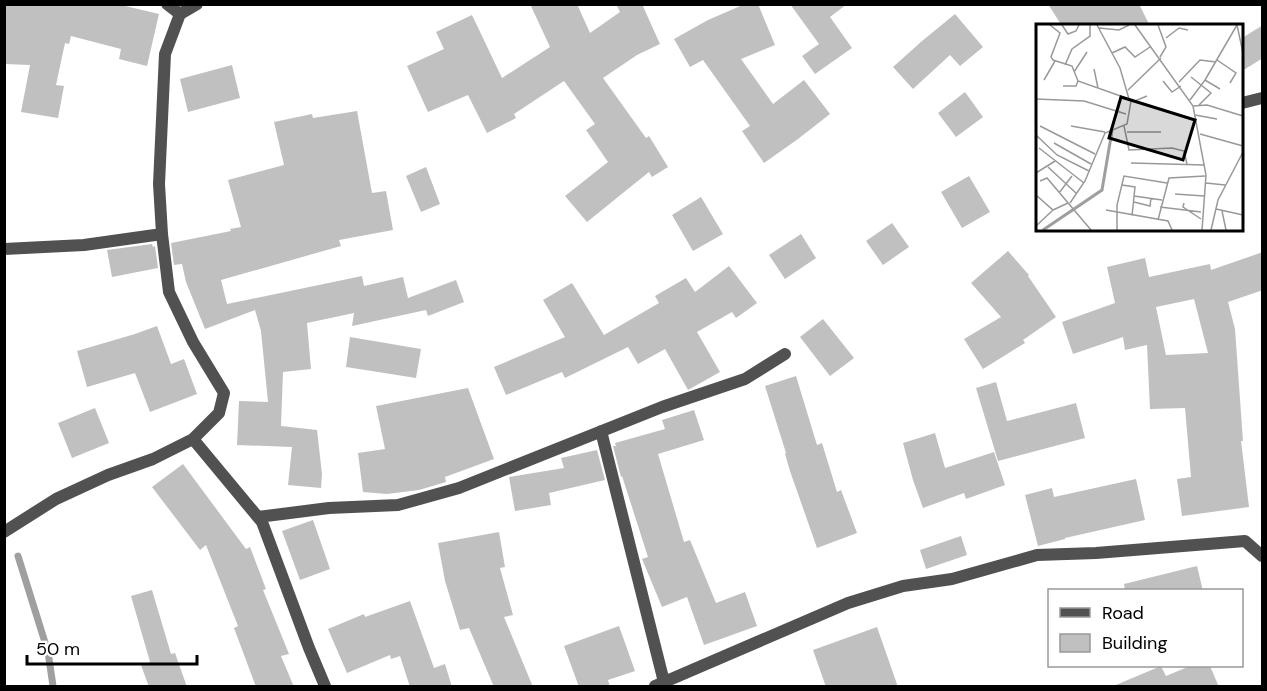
<svg xmlns="http://www.w3.org/2000/svg" width="1267" height="691" viewBox="0 0 1267 691" font-family="'DM Sans',sans-serif">
<style>
.lines{fill:none;stroke-linecap:round;stroke-linejoin:round}
.stream{stroke:#9f9f9f;stroke-width:7}
.building{fill:#c0c0c0;fill-rule:evenodd}
.street{stroke:#515151;stroke-width:12}
.inset-river{fill:none;stroke:#9f9f9f;stroke-width:3}
.inset-road{fill:none;stroke:#999;stroke-width:1.5}
.view{fill:#000;fill-opacity:0.15;stroke:#000;stroke-width:3}
.inset-edge{fill:none;stroke:#000;stroke-width:3}
</style>
<rect width="100%" height="100%" fill="#fff"/>
<g class="lines">
<path class="stream" d="M 18,556 L 48,652 L 53,686"/>
</g>
<path class="building" d="M 4,4 L 117,4 L 159,14 L 147,66 L 119,59 L 121,49 L 71,36 L 69,44 L 65,43 L 56,85 L 64,86 L 58,118 L 21,112 L 30,65 L 4,64 Z
M 530,4 L 577,4 L 590,33 L 620,12 L 616,4 L 642,4 L 660,44 L 637,55 L 603,78 L 646,138 L 649,136 L 668,167 L 652,177 L 649,172 L 587,222 L 565,196 L 608,162 L 586,130 L 595,124 L 564,81 L 514,114 L 516,118 L 487,133 L 468,95 L 428,112 L 407,66 L 444,49 L 436,32 L 472,15 L 502,78 L 550,47 Z
M 745,4 L 758,4 L 775,45 L 741,59 L 773,104 L 804,80 L 830,114 L 798,139 L 764,163 L 742,131 L 750,126 L 703,60 L 690,67 L 674,39 L 708,20 Z
M 790,4 L 847,4 L 830,17 L 852,48 L 815,74 L 802,56 L 819,44 Z
M 1048,4 L 1139,4 L 1150,26 L 1062,26 Z
M 955,14 L 983,47 L 960,66 L 950,55 L 913,89 L 893,67 L 922,41 Z
M 1263,25 L 1263,58 L 1242,71 L 1242,38 Z
M 232,65 L 240,98 L 188,112 L 180,79 Z
M 965,92 L 983,117 L 956,137 L 938,113 Z
M 357,111 L 372,193 L 386,191 L 393,230 L 339,240 L 341,246 L 221,280 L 227,304 L 362,276 L 364,286 L 403,277 L 408,298 L 456,280 L 464,302 L 428,316 L 426,310 L 352,326 L 354,313 L 307,323 L 311,369 L 283,372 L 281,426 L 317,430 L 322,474 L 321,488 L 288,485 L 292,447 L 237,445 L 239,401 L 268,402 L 261,331 L 255,310 L 205,329 L 186,282 L 182,264 L 174,265 L 171,243 L 231,231 L 230,229 L 241,227 L 228,180 L 284,165 L 274,122 L 312,114 L 313,118 Z
M 426,167 L 440,204 L 421,212 L 406,176 Z
M 969,176 L 990,212 L 962,228 L 941,192 Z
M 701,197 L 723,234 L 693,251 L 672,215 Z
M 892,223 L 909,247 L 883,265 L 866,241 Z
M 801,234 L 816,258 L 785,279 L 769,255 Z
M 152,244 L 153,247 L 155,246 L 158,268 L 112,277 L 107,250 Z
M 1008,251 L 1029,275 L 1028,276 L 1056,317 L 1023,340 L 1025,343 L 983,369 L 964,339 L 1001,317 L 971,283 Z
M 1263,252 L 1263,290 L 1228,302 L 1235,329 L 1243,441 L 1241,441 L 1249,507 L 1182,516 L 1177,479 L 1191,477 L 1185,408 L 1150,409 L 1147,345 L 1125,350 L 1123,337 L 1073,354 L 1062,322 L 1115,303 L 1107,267 L 1145,258 L 1149,277 L 1210,264 L 1211,270 ZM 1194,299 L 1208,353 L 1166,355 L 1156,307 Z
M 729,266 L 757,303 L 736,318 L 732,312 L 697,332 L 720,372 L 688,390 L 665,349 L 638,364 L 628,347 L 565,378 L 562,372 L 506,395 L 494,367 L 565,337 L 543,300 L 572,283 L 604,335 L 659,303 L 655,296 L 686,278 L 695,292 Z
M 823,319 L 854,358 L 830,376 L 800,337 Z
M 157,326 L 171,364 L 184,359 L 197,394 L 150,412 L 135,373 L 87,387 L 77,351 L 135,334 Z
M 350,337 L 421,349 L 416,378 L 346,367 Z
M 796,376 L 817,445 L 822,443 L 837,492 L 841,490 L 857,533 L 817,548 L 790,471 L 785,454 L 786,453 L 765,386 Z
M 996,382 L 1007,421 L 1076,403 L 1085,438 L 998,461 L 976,388 Z
M 468,388 L 494,459 L 445,477 L 446,482 L 419,490 L 387,494 L 363,492 L 358,453 L 385,449 L 376,406 Z
M 95,408 L 109,443 L 72,458 L 58,423 Z
M 694,410 L 704,440 L 658,454 L 684,542 L 690,540 L 716,603 L 745,592 L 757,626 L 704,645 L 687,597 L 662,607 L 642,559 L 648,557 L 622,476 L 621,477 L 613,446 L 616,446 L 615,443 L 665,429 L 662,420 Z
M 935,433 L 945,468 L 994,452 L 1005,485 L 966,499 L 964,493 L 923,508 L 913,480 L 903,443 Z
M 597,450 L 605,480 L 549,493 L 551,505 L 515,511 L 509,477 L 564,468 L 561,458 Z
M 183,464 L 246,549 L 250,547 L 266,589 L 263,590 L 289,654 L 281,656 L 294,687 L 256,687 L 234,628 L 238,626 L 206,545 L 200,550 L 152,487 Z
M 1136,479 L 1145,520 L 1065,538 L 1065,539 L 1038,546 L 1025,495 L 1052,488 L 1054,497 Z
M 313,520 L 330,569 L 300,580 L 282,531 Z
M 499,532 L 505,567 L 500,568 L 513,615 L 504,617 L 533,687 L 494,687 L 469,628 L 460,630 L 445,581 L 438,543 Z
M 961,536 L 967,555 L 926,569 L 920,550 Z
M 1197,566 L 1203,591 L 1125,591 L 1124,584 Z
M 152,590 L 171,654 L 175,653 L 187,687 L 149,687 L 141,665 L 150,662 L 131,596 Z
M 410,601 L 434,668 L 445,664 L 452,687 L 410,687 L 400,656 L 391,659 L 390,655 L 347,673 L 328,629 L 364,614 L 365,617 Z
M 619,626 L 635,671 L 608,680 L 610,687 L 579,687 L 564,646 Z
M 877,627 L 898,687 L 826,687 L 813,650 Z
M 1161,666 L 1166,676 L 1190,666 L 1210,666 L 1219,687 L 1111,687 Z"/>
<g class="lines">
<path class="street" d="M 167,4 L 180,14 L 197,4
M 1242,103 L 1262,98
M 4,249 L 84,245 L 162,234
M 601,431 L 664,682
M 193,439 L 262,522 L 309,648 L 325,686
M 258,517 L 329,508 L 398,505 L 459,488 L 662,407 L 745,379 L 785,354
M 4,532 L 56,499 L 108,475 L 153,459 L 193,439 L 219,413 L 224,393 L 193,342 L 169,292 L 162,234 L 159,184 L 165,54 L 180,14
M 655,686 L 848,603 L 903,586 L 952,579 L 1037,555 L 1096,553 L 1245,541 L 1262,556"/>
</g>
<g transform="translate(1036 24)">
<rect width="207" height="207" fill="#fff"/>
<path class="inset-river" d="M 7,206 L 66,166 L 76,107"/>
<path class="inset-road" d="M 14,1 L 24,9 L 15,33 L 17,36 L 36,42 L 42,57 L 93,75M 26,1 L 32,10 L 40,7 L 43,1M 61,1 L 84,44 L 93,75 L 99,77 L 111,72M 99,1 L 157,82 L 170,151 L 166,206M 122,1 L 130,23 L 124,33M 201,1 L 207,29M 63,4 L 83,6 L 93,1M 130,14 L 143,4 L 152,6M 76,29 L 89,23 L 99,33 L 114,23M 181,36 L 200,49 L 194,59M 29,41 L 36,25 L 54,12 L 54,1M 58,45 L 62,64M 38,48 L 51,28M 155,53 L 175,69 L 163,81M 8,56 L 19,37M 169,56 L 201,1M 127,57 L 136,68 L 145,62M 143,58 L 164,36 L 180,38M 27,62 L 40,62 L 42,57M 92,66 L 125,34M 0,75 L 48,77 L 90,90M 154,76 L 169,56 L 184,65M 157,82 L 171,81 L 207,92M 159,91 L 181,95M 4,102 L 59,130M 35,102 L 69,108M 88,102 L 93,126 L 136,124 L 148,127 L 151,140M 91,108 L 125,108M 164,110 L 207,122M 0,111 L 21,131 L 53,147M 18,119 L 55,140M 3,124 L 48,159M 95,139 L 168,141M 12,143 L 41,170M 0,149 L 19,137M 4,157 L 11,154 L 55,206M 170,159 L 189,161M 86,161 L 99,163 L 96,192M 23,169 L 36,152M 139,170 L 168,172M 0,171 L 17,186 L 32,179M 98,172 L 126,176M 98,178 L 114,182 L 115,174M 34,179 L 49,157 L 69,109 L 91,100 L 95,77M 148,179 L 147,183 L 165,195M 124,183 L 165,188M 180,185 L 207,191M 70,186 L 132,197 L 136,206M 186,187 L 190,206M 122,196 L 133,154 L 169,152M 0,202 L 17,186M 81,206 L 81,181 L 88,152 L 131,159M 175,206 L 182,176 L 207,128"/>
<path class="view" d="M 85,73 L 159,96 L 147,136 L 73,114 Z"/>
<rect width="207" height="207" class="inset-edge"/>
</g>
<rect width="1267" height="691" fill="none" stroke="#000000" stroke-width="12"/>
<rect x="1048" y="589" width="195" height="78" fill="#ffffff" stroke="#999999" stroke-width="1.5"/>
<rect x="1060" y="608" width="30" height="9" fill="#515151" stroke="#999999" stroke-width="1.5"/>
<text x="1102" y="619" font-size="18" fill="#000000">Road</text>
<rect x="1060" y="634" width="30" height="18" fill="#c0c0c0" stroke="#999999" stroke-width="1.5"/>
<text x="1102" y="649" font-size="18" fill="#000000">Building</text>
<path d="M27 655v9h170v-9" fill="none" stroke="#000000" stroke-width="3"/>
<text x="36" y="655" font-size="18" fill="#000000" stroke="#ffffff" stroke-width="4.5" paint-order="stroke">50 m</text>
</svg>
